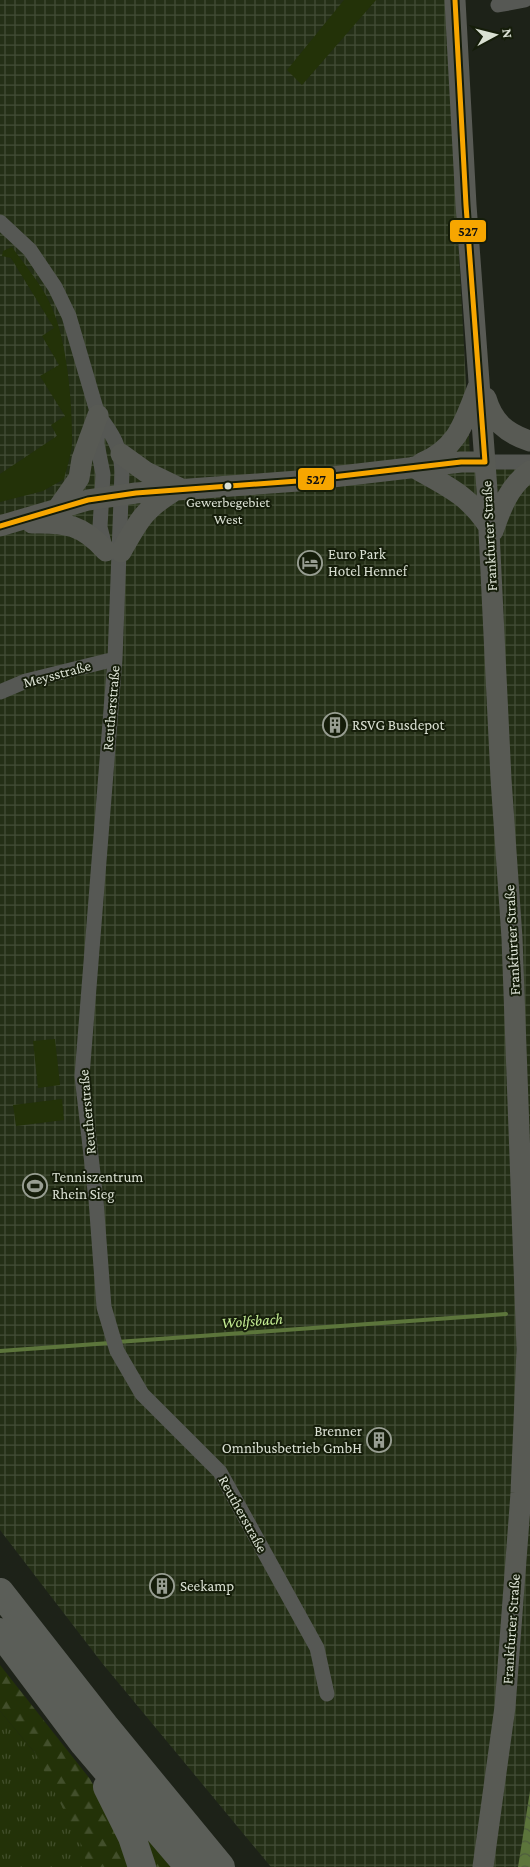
<svg xmlns="http://www.w3.org/2000/svg" width="530" height="1867" viewBox="0 0 530 1867" font-family="'Crimson Pro',serif">
<style>
.industrial{fill:url(#industrial-grid)}
.grass{fill:#233208}
.forest{fill:url(#forest-firs)}
.park{fill:url(#park-tufts)}
.water{fill:url(#water-waves)}
.lines{fill:none;stroke-linecap:round;stroke-linejoin:round}
.stream{stroke:#5c753b;stroke-width:4}
.minor{stroke:#565854;stroke-width:15}
.secondary{stroke:#585a54;stroke-width:21}
.motorway{stroke:#5b5e58;stroke-width:28}
.bus-1-casing{stroke:#151d0a;stroke-width:9}
.bus-1{stroke:#f7a600;stroke-width:5}
.bus-dot{fill:#dae0d3;stroke:#151d0a;stroke-width:2}
.labels{text-anchor:middle;stroke-width:4;stroke-linejoin:round;paint-order:stroke}
.bus-label{font-size:14px;fill:#dae0d3;stroke:#151d0a}
.street-label{font-size:15px;fill:#dae0d3;stroke:#151d0a}
.poi-label{font-size:15px;fill:#dae0d3;stroke:#151d0a;text-anchor:start}
.water-label{font-size:16px;font-style:italic;fill:#c4ed93;stroke:#151d0a}
.line-badge{stroke:#151d0a;stroke-width:2}
.pale-badge-label{font-size:14px;text-anchor:middle;font-weight:bold;fill:#111}
</style>
<defs>
<pattern id="industrial-grid" width="8" height="8" patternUnits="userSpaceOnUse" patternTransform="scale(1.25)"><rect width="8" height="8" fill="#242f16"/><path d="M0 4h8M4 0v8" fill="none" stroke="#434d37"/></pattern>
<pattern id="forest-firs" width="22" height="20" patternUnits="userSpaceOnUse" patternTransform="scale(1.25)"><rect width="22" height="20" fill="#233208"/><path d="M5 1l3.5 6h-7zM16 11l3.5 6h-7z" fill="#424f2b"/></pattern>
<pattern id="park-tufts" width="24" height="20" patternUnits="userSpaceOnUse" patternTransform="scale(1.25)"><rect width="24" height="20" fill="#233208"/><path d="M3 7l-1-3M5 7V3M7 7l1-3M15 17l-1-3M17 17v-4M19 17l1-3" fill="none" stroke="#424f2b"/></pattern>
<pattern id="water-waves" width="16" height="10" patternUnits="userSpaceOnUse" patternTransform="scale(1.25)"><rect width="16" height="10" fill="#5c753b"/><path d="M0 5q4-4 8 0t8 0" fill="none" stroke="#4e5c3d"/></pattern>
</defs>
<rect width="100%" height="100%" fill="#1d2218"/>
<path class="industrial" d="M 0,0 L 445,0 L 470,456 L 530,462 L 530,1867 L 271,1867 L 102,1663 L 0,1530 Z"/>
<path class="grass" d="M 344,0 L 376,0 L 302,85 L 287,70 Z
M 12,247 C 26,267 43,286 52,308 C 67,342 72,400 72,437 C 73,451 67,466 64,479 L 43,491 L 0,502 L 0,474 L 57,436 L 51,425 L 65,416 L 40,376 L 59,365 L 42,336 L 54,328 L 11,258 L 2,256 L 3,251 Z
M 55,1039 L 60,1085 L 38,1088 L 33,1041 Z
M 62,1099 L 64,1120 L 16,1126 L 13,1105 Z"/>
<path class="forest" d="M 0,1665 L 90,1779 L 113,1821 L 129,1867 L 81,1867 L 35,1753 L 0,1711 Z
M 142,1832 L 171,1867 L 152,1867 Z"/>
<path class="park" d="M 0,1711 L 35,1753 L 84,1850 L 86,1867 L 0,1867 Z"/>
<path class="water" d="M 530,1791 L 530,1867 L 518,1867 Z"/>
<g class="lines">
<path class="stream" d="M 117,1342 L 506,1314
M 0,1351 L 110,1343"/>
<path class="minor" d="M 498,5 L 525,0
M 0,222 L 30,250 L 55,287 L 69,316 L 98,415 L 97,444 L 103,474 L 100,527 L 106,551
M 98,415 C 113,434 121,448 122,472 L 115,659 L 82,1076 L 96,1200 L 104,1307 L 117,1351 L 142,1394 L 220,1472 L 317,1648 L 327,1694
M 485,462 L 530,462
M 0,692 L 26,681 L 115,659"/>
<path class="secondary" d="M 455,0 L 466,205 L 487,490 L 501,779 L 512,938 L 527,1349 L 521,1493 L 505,1707 L 483,1867
M 486,398 C 493,422 506,433 530,441
M 121,454 L 146,472 L 179,488
M 422,463 C 459,447 464,421 478,387
M 413,467 C 445,485 469,495 489,527
M 58,508 L 79,478 L 82,459 L 98,415
M 32,523 C 66,522 83,525 106,551
M 0,526 L 88,500 L 136,493 L 298,481 L 461,462 L 485,462
M 493,531 C 501,508 509,486 530,471
M 121,552 C 138,522 143,510 174,491"/>
<path class="motorway" d="M 0,1592 L 105,1726 L 221,1867
M 0,1632 L 84,1744 L 189,1867
M 107,1787 L 132,1837 L 142,1867"/>
<defs>
<path id="bus-1" d="M 455,0 L 466,205 L 485,462
M 0,526 L 88,500 L 136,493 L 298,481 L 461,462 L 485,462"/>
</defs>
<use href="#bus-1" class="bus-1-casing"/>
<use href="#bus-1" class="bus-1"/>
</g>
<defs>
<symbol id="hotel-ring" viewBox="-11 -11 22 22"><circle r="9.5" fill="#151d0a" stroke="#989e92" stroke-width="1.5"/><path d="M-6-4.5h1.5V1H6V5H4.5V3h-9V5H-6ZM-4 0a1.8 1.8 0 1 1 3.6 0ZM.5 0V-2.5h3Q6-2.5 6 0Z" fill="#989e92"/></symbol>
<symbol id="building-ring" viewBox="-11 -11 22 22"><circle r="9.5" fill="#151d0a" stroke="#989e92" stroke-width="1.5"/><path d="M-4-6H4V6H1V3H-1V6H-4ZM-2.5-4.3h1.7v1.8h-1.7ZM.8-4.3h1.7v1.8H.8ZM-2.5-1h1.7V.8h-1.7ZM.8-1h1.7V.8H.8Z" fill="#989e92"/></symbol>
<symbol id="stadium-ring" viewBox="-11 -11 22 22"><circle r="9.5" fill="#151d0a" stroke="#989e92" stroke-width="1.5"/><path d="M0-5a6.5 5 0 1 0 0 10a6.5 5 0 1 0 0-10ZM-3.5-1.8h7v3.6h-7Z" fill="#989e92"/></symbol>
</defs>
<g fill-rule="evenodd">
<use href="#hotel-ring" x="296" y="549" width="28" height="28"/>
<use href="#building-ring" x="321" y="711" width="28" height="28"/>
<use href="#stadium-ring" x="21" y="1172" width="28" height="28"/>
<use href="#building-ring" x="365" y="1426" width="28" height="28"/>
<use href="#building-ring" x="148" y="1572" width="28" height="28"/>
</g>
<circle class="bus-dot" cx="228" cy="486" r="4.5"/>
<g class="labels">
<g class="bus-label">
<text x="228" y="507">Gewerbegebiet<tspan x="228" dy="17">West</tspan></text>
</g>
<g class="street-label">
<text transform="translate(489 536) rotate(-93)" y="5">Frankfurter Straße</text>
<text transform="translate(57 674) rotate(-15)" y="5">Meysstraße</text>
<text transform="translate(111 708) rotate(-85)" y="5">Reutherstraße</text>
<text transform="translate(512 940) rotate(-93)" y="5">Frankfurter Straße</text>
<text transform="translate(87 1112) rotate(-95)" y="5">Reutherstraße</text>
<text transform="translate(243 1514) rotate(61)" y="5">Reutherstraße</text>
<text transform="translate(511 1629) rotate(-86)" y="5">Frankfurter Straße</text>
</g>
<g class="poi-label">
<text x="328" y="559">Euro Park<tspan x="328" dy="17">Hotel Hennef</tspan></text>
<text x="352" y="730">RSVG Busdepot</text>
<text x="52" y="1182">Tenniszentrum<tspan x="52" dy="17">Rhein Sieg</tspan></text>
<text x="362" y="1436" text-anchor="end">Brenner<tspan x="362" dy="17">Omnibusbetrieb GmbH</tspan></text>
<text x="180" y="1591">Seekamp</text>
</g>
<g class="water-label">
<text transform="translate(252 1320) rotate(-4)" y="6">Wolfsbach</text>
</g>
</g>
<g class="line-badge">
<rect x="449" y="219" width="38" height="24" rx="5" fill="#f7a600"/>
<rect x="297" y="467" width="38" height="24" rx="5" fill="#f7a600"/>
</g>
<g class="pale-badge-label">
<text x="468" y="236">527</text>
<text x="316" y="484">527</text>
</g>
<g transform="translate(495 35) rotate(83)" stroke="#151d0a" stroke-width="4" paint-order="stroke">
<path d="M0-4L9 19L0 12L-9 19Z" fill="#dae0d3"/>
<text y="-8" font-size="14" font-weight="bold" text-anchor="middle" fill="#dae0d3">N</text>
</g>
</svg>
